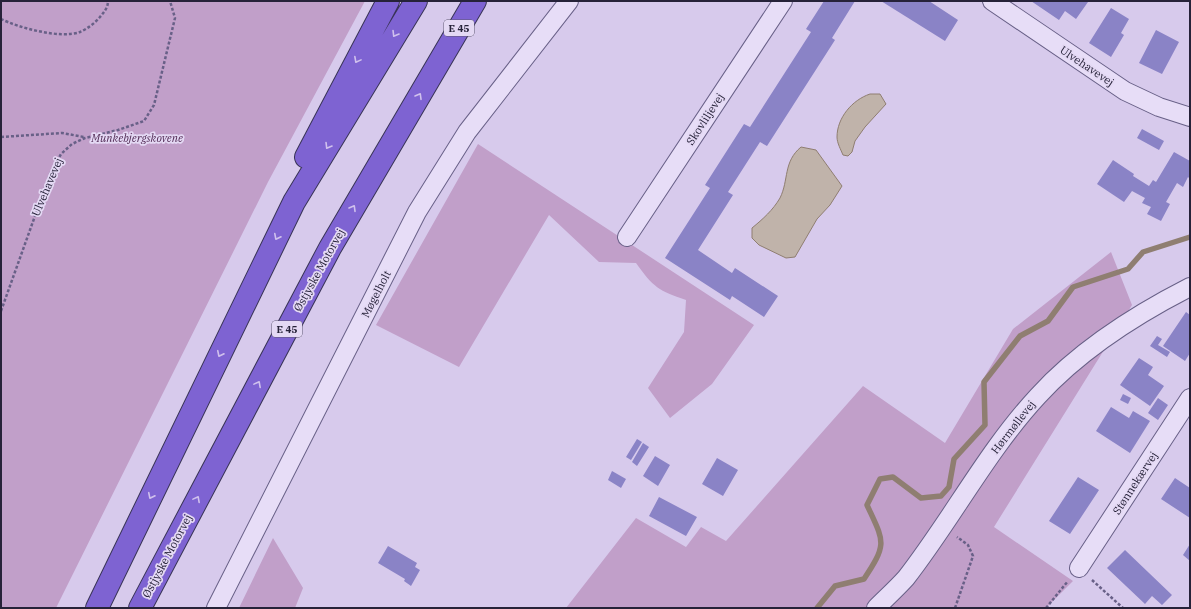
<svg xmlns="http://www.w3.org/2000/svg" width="1191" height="609" viewBox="0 0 1191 609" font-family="'IBM Plex Serif',serif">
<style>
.green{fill:#c19fc9}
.water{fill:#c0b3aa;stroke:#8f7e71}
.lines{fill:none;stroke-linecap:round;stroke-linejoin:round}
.stream{stroke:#8f7e71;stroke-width:5.5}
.building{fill:#8a83c6}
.minor-casing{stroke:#686087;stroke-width:20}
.motorway-casing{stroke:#383356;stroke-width:24}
.path{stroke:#686087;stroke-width:2.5;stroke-dasharray:3 2;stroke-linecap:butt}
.minor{stroke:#e7ddf7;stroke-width:18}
.motorway{stroke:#7e63d2;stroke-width:22}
.oneway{stroke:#d0c1ed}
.labels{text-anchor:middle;stroke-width:3.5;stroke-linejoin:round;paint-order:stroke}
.shield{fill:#e4d9f4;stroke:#5f5971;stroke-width:1}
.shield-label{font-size:10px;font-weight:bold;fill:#262239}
.street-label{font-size:11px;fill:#262239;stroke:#e4d9f4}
.park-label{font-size:11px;font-style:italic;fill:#512a54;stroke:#e4d9f4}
</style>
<rect width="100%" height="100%" fill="#d7caec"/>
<path class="green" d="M 1,1 L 365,1 L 268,182 L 56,608 L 1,608 Z
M 478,144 L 754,325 L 712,384 L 670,418 L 648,388 L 684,332 L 686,300 C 659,291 653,287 636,263 L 599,262 L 549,215 L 459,367 L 376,325 Z
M 1111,252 L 1132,305 L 994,527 L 1073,581 L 1046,608 L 566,608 L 636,518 L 686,547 L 701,527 L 726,541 L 863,386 L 945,443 L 1013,329 Z
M 273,538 L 303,588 L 295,608 L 239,608 Z"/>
<path class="water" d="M 870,94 L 880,94 L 886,104 L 865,127 L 855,141 L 852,152 L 848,156 L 843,155 C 841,150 837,143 837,137 C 837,118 852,100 870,94 Z
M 801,147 L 816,150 L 842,186 L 830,205 L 817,219 L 795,257 L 786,258 L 759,245 L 752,238 L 752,228 C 763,219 773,210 780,198 C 789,180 783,162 801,147 Z"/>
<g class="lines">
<path class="stream" d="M 817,608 L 835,586 L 864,579 C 888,543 884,542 867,505 L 880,479 L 893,477 L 921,498 L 941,496 L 949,487 L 954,459 L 985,425 L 984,382 L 1020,336 L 1048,321 L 1073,287 L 1128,269 L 1143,252 L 1190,237"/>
</g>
<path class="building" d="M 824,1 L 855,1 L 832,38 L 835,40 L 767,146 L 760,142 L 728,192 L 733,195 L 698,250 L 732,273 L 735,268 L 778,296 L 764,317 L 732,296 L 730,300 L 665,258 L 710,188 L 705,185 L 744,124 L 750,127 L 811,32 L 806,29 Z
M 881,1 L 929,1 L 958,20 L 945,41 Z
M 1031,1 L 1086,1 L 1088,2 L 1076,19 L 1065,11 L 1059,20 Z
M 1111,8 L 1129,19 L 1121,33 L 1124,35 L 1111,57 L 1089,43 Z
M 1156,30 L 1179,42 L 1162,74 L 1139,63 Z
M 1142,129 L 1164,141 L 1159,150 L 1137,138 Z
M 1174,152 L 1190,161 L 1190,179 L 1188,177 L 1183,187 L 1177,183 L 1166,202 L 1170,204 L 1161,221 L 1147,214 L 1151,207 L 1142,203 L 1145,198 L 1132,191 L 1124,202 L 1097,184 L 1113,160 L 1134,174 L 1133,176 L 1149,186 L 1153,180 L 1156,182 Z
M 1186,312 L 1190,315 L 1190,353 L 1185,361 L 1163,346 Z
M 1157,336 L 1162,339 L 1158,345 L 1170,352 L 1167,357 L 1150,346 Z
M 1139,358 L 1153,367 L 1148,375 L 1164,386 L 1150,406 L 1120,385 Z
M 1123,394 L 1131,398 L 1128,404 L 1120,400 Z
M 1158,398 L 1168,405 L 1158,420 L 1148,413 Z
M 1111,407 L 1129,418 L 1133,411 L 1150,421 L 1130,453 L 1096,431 Z
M 637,439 L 642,442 L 631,460 L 626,457 Z
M 643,443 L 649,447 L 637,466 L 632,462 Z
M 655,456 L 670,465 L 658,486 L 643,476 Z
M 717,458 L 738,470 L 723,496 L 702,484 Z
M 612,471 L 626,479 L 621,488 L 608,480 Z
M 1078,477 L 1099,490 L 1070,534 L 1049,521 Z
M 1175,478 L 1190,488 L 1190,518 L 1161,499 Z
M 659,497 L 697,517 L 686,536 L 649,516 Z
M 1190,544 L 1190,561 L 1183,555 Z
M 388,546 L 417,563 L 415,567 L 420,570 L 411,586 L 404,581 L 405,579 L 378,563 Z
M 1125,550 L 1172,595 L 1162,605 L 1152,596 L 1145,604 L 1107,568 Z"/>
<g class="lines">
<defs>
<path id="minor" d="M 992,1 L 1125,91 L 1159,107 L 1190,117
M 627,237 L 783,1
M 1079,568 L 1190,398
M 216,608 L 417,212 L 467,132 L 569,1
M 876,608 C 886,598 897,588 906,578 C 952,519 987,451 1038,396 C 1080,350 1135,315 1190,287"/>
<path id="motorway" d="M 306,157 L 388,1
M 97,608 L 294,202 L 416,1
M 140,608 L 330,248 L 475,1"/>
</defs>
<use href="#minor" class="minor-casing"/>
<use href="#motorway" class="motorway-casing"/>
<path class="path" d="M 1,19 C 19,28 61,39 80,32 C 87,29 95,23 100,17 C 104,12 108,8 108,1
M 1,137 L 62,133 L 84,137
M 1,311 L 50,174 L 61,154 L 72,144 L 85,138 L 118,130 L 144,121 L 154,105 L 175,18 L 170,1
M 1092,580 L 1123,608
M 955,608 L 973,556 L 968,545 L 957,537
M 1046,608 L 1068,581"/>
<use href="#minor" class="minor"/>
<use href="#motorway" class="motorway"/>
</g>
<defs><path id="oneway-chevron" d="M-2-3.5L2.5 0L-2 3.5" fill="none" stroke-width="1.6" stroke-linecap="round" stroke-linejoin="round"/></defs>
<g class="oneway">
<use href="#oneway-chevron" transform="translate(395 34) rotate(121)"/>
<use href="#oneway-chevron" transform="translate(357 60) rotate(118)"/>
<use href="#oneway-chevron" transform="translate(419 96) rotate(-60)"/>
<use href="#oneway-chevron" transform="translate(328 146) rotate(121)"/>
<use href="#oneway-chevron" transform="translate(353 208) rotate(-60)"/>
<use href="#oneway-chevron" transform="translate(277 237) rotate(117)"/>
<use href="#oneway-chevron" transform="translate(220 354) rotate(116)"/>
<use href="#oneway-chevron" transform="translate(258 384) rotate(-62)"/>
<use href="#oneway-chevron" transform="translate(151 496) rotate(116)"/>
<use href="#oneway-chevron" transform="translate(197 499) rotate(-62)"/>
</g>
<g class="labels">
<g class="shield">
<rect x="444" y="20" width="30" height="16" rx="3"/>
<rect x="272" y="321" width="30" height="16" rx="3"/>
</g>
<g class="shield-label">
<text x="459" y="32">E 45</text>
<text x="287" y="333">E 45</text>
</g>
<g class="street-label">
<text transform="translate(1087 66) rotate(34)" y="4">Ulvehavevej</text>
<text transform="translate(705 119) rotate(-57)" y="4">Skovliljevej</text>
<text transform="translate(47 187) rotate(-67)" y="4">Ulvehavevej</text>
<text transform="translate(319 270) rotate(-61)" y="4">Østjyske Motorvej</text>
<text transform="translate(376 294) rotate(-63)" y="4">Møgelholt</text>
<text transform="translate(1013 427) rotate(-52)" y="4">Hørmøllevej</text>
<text transform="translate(1135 483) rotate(-57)" y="4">Stønnekærvej</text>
<text transform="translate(167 556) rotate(-62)" y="4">Østjyske Motorvej</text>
</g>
<g class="park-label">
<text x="137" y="142">Munkebjergskovene</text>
</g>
</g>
<rect width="1191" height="609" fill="none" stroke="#262239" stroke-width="4"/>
</svg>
